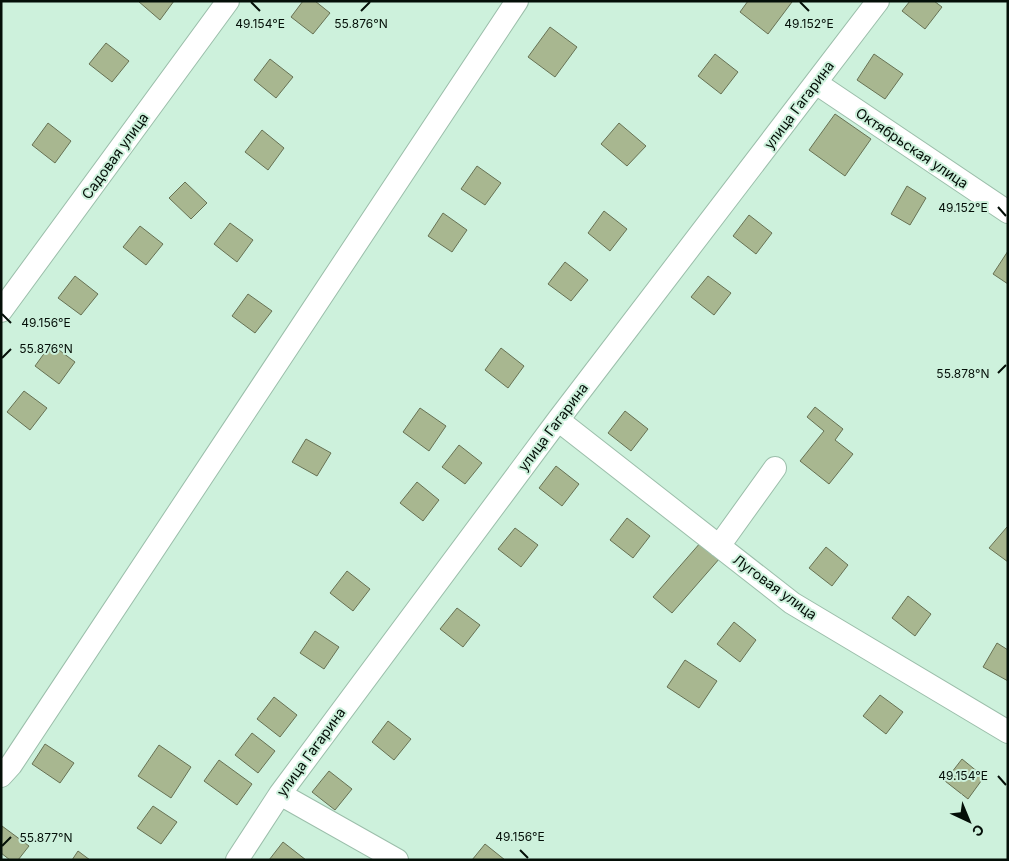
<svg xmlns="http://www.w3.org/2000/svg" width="1009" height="861" viewBox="0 0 1009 861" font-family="Inter,sans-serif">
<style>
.building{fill:#a8b790;stroke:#677254}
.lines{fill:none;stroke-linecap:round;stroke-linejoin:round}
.minor-casing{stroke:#9bbeaa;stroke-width:24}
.minor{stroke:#fff;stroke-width:22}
.ticks{fill:none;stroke:#040f08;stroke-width:2}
.labels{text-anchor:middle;stroke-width:4;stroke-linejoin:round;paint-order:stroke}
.street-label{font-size:14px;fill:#040f08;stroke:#cdf1dc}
.ticks-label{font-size:12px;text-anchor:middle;fill:#040f08;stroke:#cdf1dc;stroke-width:4;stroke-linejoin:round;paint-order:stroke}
</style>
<rect width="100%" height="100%" fill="#cdf1dc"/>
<path class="building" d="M 138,1 L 174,1 L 160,20 Z
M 303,1 L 315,1 L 330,13 L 313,34 L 291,17 Z
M 748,1 L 790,1 L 792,2 L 768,34 L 740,12 Z
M 910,1 L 934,1 L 942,7 L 925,29 L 902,11 Z
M 550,27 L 577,47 L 555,77 L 528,57 Z
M 106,43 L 129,61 L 112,82 L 89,64 Z
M 715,54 L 738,72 L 721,94 L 698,76 Z
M 874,54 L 903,74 L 885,99 L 857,80 Z
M 270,59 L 293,77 L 276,98 L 254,80 Z
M 835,114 L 871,139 L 845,176 L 809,150 Z
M 48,123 L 71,141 L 55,163 L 32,145 Z
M 619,123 L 646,146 L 627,166 L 601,144 Z
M 262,130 L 284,148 L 268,170 L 245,152 Z
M 477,166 L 501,183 L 485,205 L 461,189 Z
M 185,182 L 207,203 L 191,219 L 169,198 Z
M 907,186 L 926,198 L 910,225 L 891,214 Z
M 604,211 L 627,229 L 610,251 L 588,233 Z
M 443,213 L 467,230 L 452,252 L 428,236 Z
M 749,215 L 772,233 L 756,254 L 733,236 Z
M 230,223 L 253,240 L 237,262 L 214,244 Z
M 140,226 L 163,244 L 146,265 L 123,247 Z
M 1008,251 L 1008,284 L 993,274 Z
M 565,262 L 588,280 L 571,301 L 548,284 Z
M 75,276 L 98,294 L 81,315 L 58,298 Z
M 708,276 L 731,293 L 714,315 L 691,297 Z
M 248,294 L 272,311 L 255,333 L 232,316 Z
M 51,344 L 75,362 L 59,384 L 35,366 Z
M 501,348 L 524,366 L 508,388 L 485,370 Z
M 24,391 L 47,408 L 30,430 L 7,412 Z
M 815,407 L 843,429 L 835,440 L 853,454 L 829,484 L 800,461 L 824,431 L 807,417 Z
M 420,408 L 446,426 L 429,451 L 403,432 Z
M 625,411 L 648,429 L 631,451 L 608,433 Z
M 306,439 L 331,453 L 317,476 L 292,462 Z
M 459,445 L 482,463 L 465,484 L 442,467 Z
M 556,466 L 579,484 L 562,506 L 539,488 Z
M 417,482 L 439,500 L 423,521 L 400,503 Z
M 627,518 L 650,536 L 633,558 L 610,540 Z
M 1007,527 L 1008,528 L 1008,562 L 989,548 Z
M 515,528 L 538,545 L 521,567 L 498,549 Z
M 701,542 L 720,558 L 672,613 L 653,597 Z
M 826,547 L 848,565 L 832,586 L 809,568 Z
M 347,571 L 370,589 L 353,611 L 330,593 Z
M 908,596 L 931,614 L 915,636 L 892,618 Z
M 457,608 L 480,625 L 463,647 L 440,629 Z
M 734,622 L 756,640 L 740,662 L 717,644 Z
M 315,631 L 339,647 L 324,669 L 300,653 Z
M 997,643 L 1008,650 L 1008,681 L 983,667 Z
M 685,660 L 717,681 L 699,708 L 667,687 Z
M 880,695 L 903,712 L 886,734 L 863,716 Z
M 274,697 L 297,715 L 280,737 L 257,719 Z
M 388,721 L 411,739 L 394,760 L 372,742 Z
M 252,733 L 275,751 L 258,773 L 235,755 Z
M 45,744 L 74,763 L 60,783 L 32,764 Z
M 159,745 L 191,767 L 171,798 L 138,776 Z
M 962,759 L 984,777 L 968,799 L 945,781 Z
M 219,760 L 252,784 L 237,805 L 204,781 Z
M 329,771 L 352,789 L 335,810 L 312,792 Z
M 153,806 L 177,822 L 161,844 L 137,828 Z
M 2,826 L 29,846 L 18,860 L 10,860 L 1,853 Z
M 283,842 L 306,860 L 269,860 Z
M 485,844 L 505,860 L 472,860 Z
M 78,851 L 90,860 L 72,860 Z"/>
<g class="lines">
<defs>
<path id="minor" d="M 816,83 L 1008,212
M 1,311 L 228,1
M 558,420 L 792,603 L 1008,732
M 719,546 L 775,468
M 1,776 L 11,765 L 517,1
M 280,794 L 397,860
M 237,860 L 280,794 L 558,420 L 878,1"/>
</defs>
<use href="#minor" class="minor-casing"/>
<use href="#minor" class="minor"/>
</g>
<path class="ticks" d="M 251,2 L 260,11M 800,2 L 809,11M 361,11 L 370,2M 998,207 L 1006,216M 2,314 L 11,323M 2,358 L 11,349M 998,373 L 1006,365M 998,776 L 1006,785M 2,846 L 11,837M 520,850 L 528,858"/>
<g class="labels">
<g class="street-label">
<text transform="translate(799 105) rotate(-53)" y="5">улица Гагарина</text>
<text transform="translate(912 148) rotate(34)" y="5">Октябрьская улица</text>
<text transform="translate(115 156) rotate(-54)" y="5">Садовая улица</text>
<text transform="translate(553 427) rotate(-53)" y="5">улица Гагарина</text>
<text transform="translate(775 587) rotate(36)" y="5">Луговая улица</text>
<text transform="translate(311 752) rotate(-54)" y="5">улица Гагарина</text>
</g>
</g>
<g class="ticks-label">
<text x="361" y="28">55.876°N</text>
<text x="260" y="28">49.154°E</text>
<text x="809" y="28">49.152°E</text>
<text x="963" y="212">49.152°E</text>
<text x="46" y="327">49.156°E</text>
<text x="46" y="353">55.876°N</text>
<text x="963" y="378">55.878°N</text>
<text x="963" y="780">49.154°E</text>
<text x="520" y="841">49.156°E</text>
<text x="46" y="842">55.877°N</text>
</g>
<rect width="1009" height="861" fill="none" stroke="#040f08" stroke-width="5"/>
<g transform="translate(969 821) rotate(136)" stroke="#cdf1dc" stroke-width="4" paint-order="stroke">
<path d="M0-4L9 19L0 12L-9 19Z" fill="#040f08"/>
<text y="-8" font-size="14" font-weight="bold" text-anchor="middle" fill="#040f08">С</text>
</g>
</svg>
